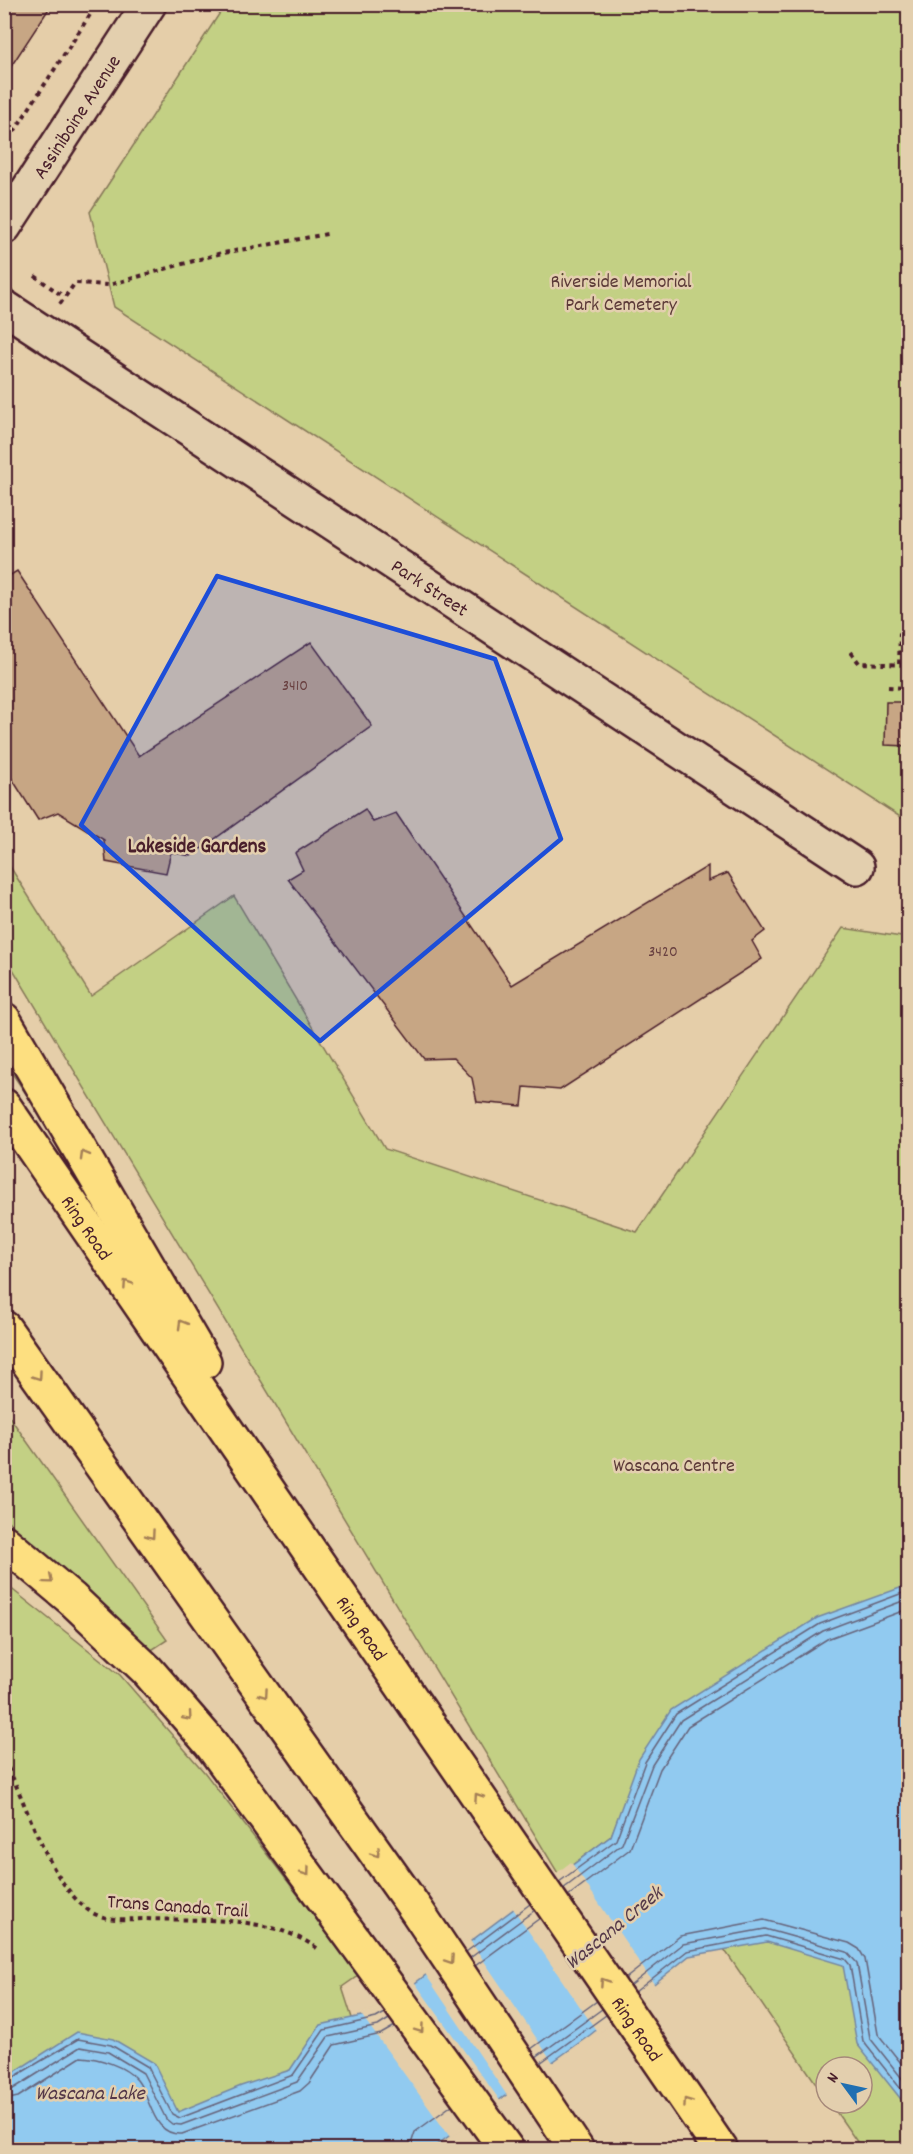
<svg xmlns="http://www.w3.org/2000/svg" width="913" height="2154" viewBox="0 0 913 2154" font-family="Dekko,sans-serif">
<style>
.green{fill:#c3d084;stroke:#867858;stroke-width:1.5}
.water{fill:#91caf0;stroke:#7586a1;stroke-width:1.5}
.pier{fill:#e5cea9}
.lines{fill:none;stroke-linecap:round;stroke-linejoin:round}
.shore{stroke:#66637a;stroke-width:1.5}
.building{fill:#c7a684;stroke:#4a1f2b;stroke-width:1.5}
.minor-casing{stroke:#4a1f2b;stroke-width:38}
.tertiary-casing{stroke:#4a1f2b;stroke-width:38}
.motorway-casing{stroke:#4a1f2b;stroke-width:38}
.path{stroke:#4a1f2b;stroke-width:4;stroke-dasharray:4.5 4.5;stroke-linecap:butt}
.minor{stroke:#e3cfae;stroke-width:33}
.tertiary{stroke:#e3cfae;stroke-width:33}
.motorway{stroke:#fddf80;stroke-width:33}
.oneway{stroke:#a47f56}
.marked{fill:#1d4ed8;fill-opacity:0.2;stroke:#1d4ed8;stroke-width:4.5;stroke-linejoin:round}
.labels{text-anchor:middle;stroke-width:5;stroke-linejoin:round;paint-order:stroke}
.number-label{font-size:16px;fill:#694141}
.street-label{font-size:20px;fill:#4a1f2b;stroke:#e3cfae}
.park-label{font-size:20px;fill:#5c3a38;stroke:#e3cfae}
.neighbourhood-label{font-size:21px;font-weight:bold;fill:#4a1f2b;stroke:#e3cfae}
.water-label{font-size:21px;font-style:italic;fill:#553949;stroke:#e3cfae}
</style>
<rect width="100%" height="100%" fill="#e5cea9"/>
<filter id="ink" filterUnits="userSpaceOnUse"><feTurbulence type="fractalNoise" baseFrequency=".0167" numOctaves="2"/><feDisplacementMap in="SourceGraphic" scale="12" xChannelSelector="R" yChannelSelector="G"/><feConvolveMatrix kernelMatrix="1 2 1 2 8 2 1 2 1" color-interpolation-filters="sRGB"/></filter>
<g filter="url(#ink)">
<path class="green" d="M 225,5 L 908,5 L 908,822 L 114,307 L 90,212 Z
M 4,857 L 91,996 L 234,896 L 385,1149 L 637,1232 L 843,928 L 908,938 L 908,2149 L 862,2149 L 830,2103 L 862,2103 L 862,2067 L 826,2067 L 826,2098 L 624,1803 L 611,1836 L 559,1875 L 5,956 Z
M 4,1043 L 56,1138 L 5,1063 Z
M 4,1409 L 167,1640 L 144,1655 L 5,1518 Z
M 4,1583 L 120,1675 L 205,1773 L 359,1975 L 342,1987 L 352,2018 L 432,2146 L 444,2149 L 5,2149 Z"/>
<path class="water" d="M 908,1585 L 908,2108 L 857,2044 L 843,1965 L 767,1942 L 689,1956 L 590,2035 L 431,2149 L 5,2150 L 5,2078 L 77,2032 L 113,2039 L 154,2063 L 178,2112 L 241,2086 L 290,2070 L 320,2025 L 375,2013 L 611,1836 L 639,1759 L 671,1710 L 817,1618 Z"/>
<path class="pier" d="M 571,1862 L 656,1987 L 598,2033 L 512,1907 Z
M 469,1939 L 554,2064 L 508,2097 L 424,1972 Z
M 413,1980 L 501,2102 L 450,2137 L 360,2013 L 374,2010 Z"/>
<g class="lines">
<path class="shore" d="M 559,1882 L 616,1840 L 645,1762 L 676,1714 L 820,1624 L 908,1591
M 563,1889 L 622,1844 L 652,1765 L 681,1720 L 823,1631 L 908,1599
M 568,1896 L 630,1849 L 660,1769 L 688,1726 L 827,1639 L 908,1609
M 466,1952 L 530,1904
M 470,1958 L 535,1910
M 475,1966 L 540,1918
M 625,1979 L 680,1936 L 764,1920 L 849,1943 L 859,1949 L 865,1959 L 878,2034 L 908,2072
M 630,1986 L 683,1944 L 765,1929 L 847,1952 L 857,1963 L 870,2038 L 908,2086
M 635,1992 L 687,1951 L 766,1936 L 845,1959 L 850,1965 L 863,2041 L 908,2098
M 531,2049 L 597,2001
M 536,2057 L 602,2009
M 540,2063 L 606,2015
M 4,2083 L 78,2039 L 111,2045 L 148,2067 L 172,2114 L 180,2118 L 293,2075 L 324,2030 L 376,2018 L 385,2013
M 4,2091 L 13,2089 L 80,2047 L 108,2052 L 143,2073 L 166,2119 L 172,2124 L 181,2125 L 297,2082 L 328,2037 L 378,2026 L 389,2019
M 4,2100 L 18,2097 L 81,2057 C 99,2058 125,2066 137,2080 C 152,2099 152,2136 182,2134 L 300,2091 L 309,2083 L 334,2045 L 381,2034 L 395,2026
M 409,2150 L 415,2132 L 452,2105"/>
</g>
<path class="building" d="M 4,4 L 52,4 L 4,77 Z
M 17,571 L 139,756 L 311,642 L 372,726 L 191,856 L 171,852 L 166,873 L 106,862 L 104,840 L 58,812 L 38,820 L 4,766 L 4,579 Z
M 886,702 L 908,702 L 908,746 L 885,745 Z
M 365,809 L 373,822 L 396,813 L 512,985 L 708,866 L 708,881 L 728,873 L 765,931 L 752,941 L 762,959 L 560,1090 L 524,1087 L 522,1106 L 477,1102 L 472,1078 L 453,1058 L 424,1059 L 288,879 L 303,870 L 295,853 Z"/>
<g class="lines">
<defs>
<g id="minor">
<path id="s1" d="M 4,307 L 857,867"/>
</g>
<g id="tertiary">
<path id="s2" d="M 4,227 L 149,4"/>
</g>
<g id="motorway">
<path d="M 4,1020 L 204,1362"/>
<path id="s3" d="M 4,1106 L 721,2150"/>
<path d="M 4,1328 L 417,1911 L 577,2150"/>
<path d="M 4,1542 L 72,1599 L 147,1670 L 211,1744 L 507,2150"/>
</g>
</defs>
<use href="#minor" class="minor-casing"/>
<use href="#tertiary" class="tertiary-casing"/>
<use href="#motorway" class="motorway-casing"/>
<path class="path" d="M 4,147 L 97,4
M 35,276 L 64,297
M 60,304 L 75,283 L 109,285 L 218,254 L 327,234
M 851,652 L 859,663 L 908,665
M 899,664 L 900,632 L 908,632
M 888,687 L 908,688
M 4,1760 C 28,1805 47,1879 88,1910 C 104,1922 128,1919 146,1919 C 202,1921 270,1914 318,1949"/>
<use href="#minor" class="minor"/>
<use href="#tertiary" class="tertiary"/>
<use href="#motorway" class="motorway"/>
</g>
<defs><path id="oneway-chevron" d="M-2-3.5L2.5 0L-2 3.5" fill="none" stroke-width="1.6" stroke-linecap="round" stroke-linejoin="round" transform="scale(1.5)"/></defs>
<g class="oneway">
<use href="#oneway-chevron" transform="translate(84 1155) rotate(-120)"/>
<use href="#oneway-chevron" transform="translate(127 1284) rotate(-124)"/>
<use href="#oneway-chevron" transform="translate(182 1324) rotate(-120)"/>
<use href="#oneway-chevron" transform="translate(38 1376) rotate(55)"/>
<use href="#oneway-chevron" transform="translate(151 1535) rotate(55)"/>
<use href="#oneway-chevron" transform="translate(49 1580) rotate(40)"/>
<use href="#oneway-chevron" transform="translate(264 1694) rotate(55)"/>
<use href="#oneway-chevron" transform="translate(188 1717) rotate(49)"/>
<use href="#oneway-chevron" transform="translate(478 1797) rotate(-124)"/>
<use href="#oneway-chevron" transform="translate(376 1853) rotate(55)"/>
<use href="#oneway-chevron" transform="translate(306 1872) rotate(54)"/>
<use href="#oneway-chevron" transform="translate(450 1960) rotate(56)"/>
<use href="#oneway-chevron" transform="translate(604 1982) rotate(-124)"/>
<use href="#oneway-chevron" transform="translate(420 2029) rotate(54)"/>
<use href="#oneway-chevron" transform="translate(687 2102) rotate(-125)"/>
</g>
</g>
<path class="marked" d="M 217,576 L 495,659 L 561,839 L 320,1041 L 81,825 Z"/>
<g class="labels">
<g class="number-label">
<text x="295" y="690">3410</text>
<text x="663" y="956">3420</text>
</g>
<g class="street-label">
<text dy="7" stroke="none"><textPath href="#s2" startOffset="132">Assiniboine Avenue</textPath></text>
<text dy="7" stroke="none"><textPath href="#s1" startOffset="510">Park Street</textPath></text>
<text dy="7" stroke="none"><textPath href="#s3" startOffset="147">Ring Road</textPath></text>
<text dy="7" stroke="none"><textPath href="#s3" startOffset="633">Ring Road</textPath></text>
<text transform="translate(178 1905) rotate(4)" y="7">Trans Canada Trail</text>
<text dy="7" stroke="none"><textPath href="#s3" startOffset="1119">Ring Road</textPath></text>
</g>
<g class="park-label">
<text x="621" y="287">Riverside Memorial<tspan x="621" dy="23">Park Cemetery</tspan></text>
<text x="674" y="1471">Wascana Centre</text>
</g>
<g class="neighbourhood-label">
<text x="197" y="852">Lakeside Gardens</text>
</g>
<g class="water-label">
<text transform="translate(613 1927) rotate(-39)" y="7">Wascana Creek</text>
<text x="90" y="2099">Wascana Lake</text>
</g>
</g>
<rect width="913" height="2154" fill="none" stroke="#e3cfae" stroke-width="24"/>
<rect x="12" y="12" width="889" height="2130" fill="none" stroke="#4a1f2b" stroke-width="2" filter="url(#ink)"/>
<g transform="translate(844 2085) rotate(303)"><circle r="28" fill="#e3cfae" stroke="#a6897a" stroke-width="1.5"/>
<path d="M0-4.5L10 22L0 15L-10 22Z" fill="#1f6fb2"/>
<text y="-9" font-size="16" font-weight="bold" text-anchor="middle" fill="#4a1f2b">N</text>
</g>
</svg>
